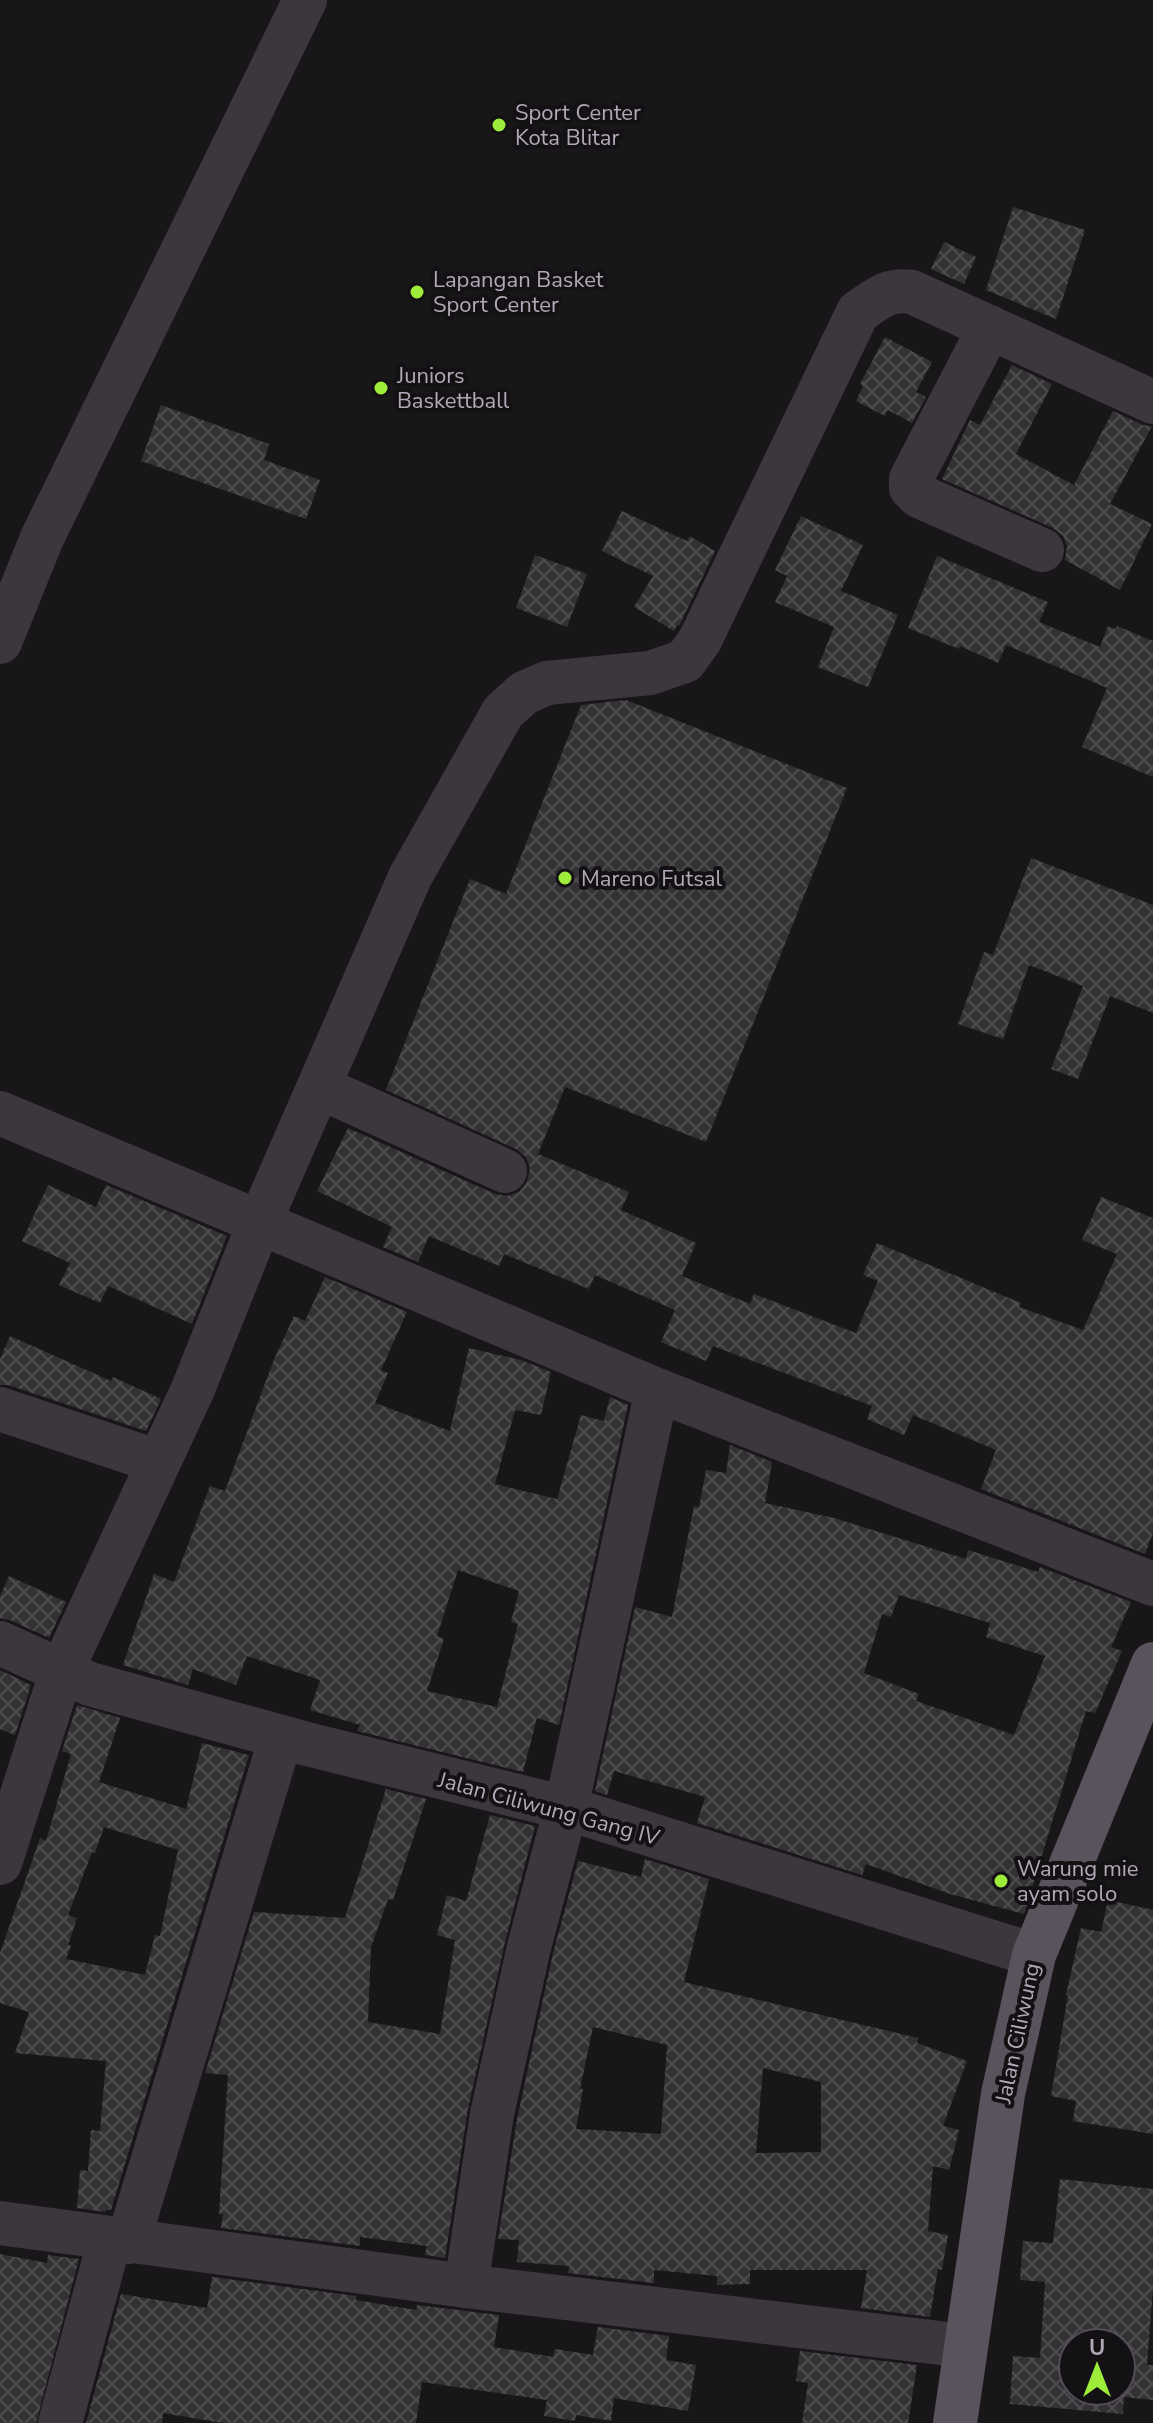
<svg xmlns="http://www.w3.org/2000/svg" width="1153" height="2423" viewBox="0 0 1153 2423" font-family="'Nunito Sans',sans-serif">
<style>
.building{fill:url(#building-cross-hatch);fill-rule:evenodd}
.lines{fill:none;stroke-linecap:round;stroke-linejoin:round}
.minor{stroke:#3b373d;stroke-width:44}
.major{stroke:#58535c;stroke-width:44}
.poi-dot{fill:#9dec3a;stroke:#131113;stroke-width:3}
.labels{text-anchor:middle;stroke-width:8;stroke-linejoin:round;paint-order:stroke}
.poi-label{font-size:22px;fill:#b0a9b8;stroke:#131113;text-anchor:start}
.street-label{font-size:22px;fill:#b0a9b8;stroke:#131113}
</style>
<defs>
<pattern id="building-cross-hatch" width="8" height="8" patternUnits="userSpaceOnUse" patternTransform="scale(2)"><rect width="8" height="8" fill="#343134"/><path d="M0 0l8 8M0 8l8-8" fill="none" stroke="#4f4c4f"/></pattern>
</defs>
<rect width="100%" height="100%" fill="#181618"/>
<path class="building" d="M 1013,207 L 1085,230 L 1056,319 L 986,290 Z
M 944,242 L 976,257 L 964,284 L 931,269 Z
M 885,337 L 932,362 L 916,392 L 926,397 L 912,423 L 888,410 L 885,416 L 856,401 L 863,386 L 860,384 Z
M 1012,365 L 1052,384 L 1016,454 L 1074,485 L 1113,411 L 1143,425 L 1152,426 L 1110,504 L 1152,524 L 1120,590 L 1065,560 L 1067,546 L 1063,536 L 1053,528 L 942,479 L 970,420 L 980,425 Z
M 161,405 L 269,444 L 264,460 L 320,480 L 306,519 L 141,461 Z
M 622,511 L 687,541 L 690,536 L 715,551 L 679,626 L 677,625 L 674,631 L 634,607 L 653,576 L 602,551 Z
M 801,516 L 863,545 L 841,591 L 898,615 L 868,687 L 818,667 L 834,627 L 775,602 L 787,576 L 775,570 Z
M 535,555 L 587,574 L 567,627 L 516,608 Z
M 937,556 L 1048,602 L 1039,622 L 1100,647 L 1108,626 L 1116,629 L 1117,626 L 1153,641 L 1153,777 L 1082,747 L 1107,688 L 1006,645 L 998,663 L 960,646 L 959,649 L 908,628 Z
M 626,700 L 847,788 L 706,1142 L 565,1087 L 538,1154 L 629,1192 L 621,1210 L 696,1243 L 682,1276 L 750,1304 L 754,1294 L 856,1333 L 878,1281 L 863,1275 L 877,1243 L 1021,1303 L 1019,1307 L 1083,1330 L 1117,1254 L 1082,1240 L 1101,1197 L 1153,1218 L 1153,1533 L 1145,1554 L 981,1489 L 996,1450 L 913,1415 L 904,1435 L 867,1419 L 872,1406 L 713,1346 L 706,1361 L 661,1342 L 675,1310 L 595,1275 L 589,1289 L 504,1254 L 499,1266 L 429,1236 L 418,1262 L 383,1247 L 392,1227 L 317,1191 L 348,1128 L 495,1194 L 507,1196 L 519,1192 L 527,1182 L 530,1168 L 526,1157 L 516,1149 L 386,1090 L 470,879 L 506,894 L 581,705 Z
M 1031,858 L 1153,905 L 1153,1013 L 1110,996 L 1078,1079 L 1051,1069 L 1083,986 L 1029,965 L 1003,1039 L 958,1024 L 984,952 L 993,955 Z
M 48,1185 L 96,1207 L 106,1185 L 227,1236 L 192,1324 L 108,1286 L 100,1303 L 59,1285 L 70,1263 L 22,1241 Z
M 325,1277 L 407,1312 L 381,1370 L 388,1373 L 375,1403 L 450,1431 L 469,1348 L 521,1360 L 551,1372 L 541,1415 L 515,1410 L 495,1484 L 557,1499 L 581,1415 L 604,1421 L 610,1397 L 628,1405 L 559,1725 L 537,1718 L 523,1772 L 357,1731 L 360,1725 L 310,1710 L 320,1680 L 247,1656 L 236,1685 L 193,1669 L 188,1685 L 123,1665 L 154,1574 L 174,1582 L 210,1486 L 225,1491 L 273,1362 L 294,1316 L 305,1321 ZM 458,1570 L 519,1591 L 511,1622 L 518,1624 L 497,1707 L 427,1691 L 444,1639 L 437,1636 Z
M 10,1336 L 111,1381 L 113,1377 L 161,1399 L 146,1431 L 8,1385 L 0,1385 L 0,1359 Z
M 730,1445 L 772,1462 L 765,1503 L 834,1518 L 966,1559 L 968,1550 L 1038,1572 L 1040,1567 L 1131,1602 L 1111,1647 L 1122,1651 L 1095,1713 L 1086,1711 L 1024,1914 L 950,1894 L 866,1864 L 862,1875 L 697,1823 L 705,1797 L 614,1771 L 607,1795 L 595,1791 L 635,1607 L 672,1617 L 694,1506 L 699,1507 L 706,1470 L 726,1473 ZM 899,1595 L 990,1623 L 986,1637 L 1045,1656 L 1014,1735 L 916,1701 L 919,1694 L 864,1673 L 882,1614 L 891,1617 Z
M 9,1576 L 66,1602 L 49,1638 L 10,1620 L 0,1618 L 0,1596 Z
M 0,1670 L 31,1685 L 15,1735 L 0,1729 Z
M 77,1705 L 120,1718 L 99,1782 L 186,1809 L 202,1743 L 249,1755 L 111,2210 L 106,2210 L 105,2212 L 77,2208 L 80,2170 L 88,2171 L 91,2130 L 100,2131 L 106,2061 L 15,2053 L 29,2012 L 0,2003 L 0,1953 L 40,1838 L 46,1841 L 71,1754 L 62,1751 ZM 104,1827 L 178,1850 L 160,1936 L 155,1935 L 145,1975 L 66,1959 L 71,1946 L 68,1945 L 77,1918 L 68,1915 L 92,1852 L 95,1853 Z
M 386,1789 L 426,1799 L 393,1900 L 388,1899 L 371,1947 L 368,2022 L 440,2034 L 455,1940 L 437,1935 L 447,1895 L 466,1901 L 490,1815 L 535,1826 L 505,1942 L 468,2109 L 445,2258 L 425,2255 L 427,2246 L 360,2237 L 360,2246 L 221,2228 L 223,2214 L 219,2214 L 228,2075 L 205,2073 L 254,1912 L 345,1918 Z
M 645,1859 L 709,1879 L 684,1982 L 918,2038 L 917,2043 L 967,2061 L 943,2126 L 959,2130 L 949,2170 L 933,2166 L 928,2231 L 948,2235 L 942,2270 L 938,2269 L 930,2317 L 861,2308 L 867,2270 L 750,2270 L 750,2284 L 717,2285 L 717,2276 L 654,2270 L 654,2283 L 568,2273 L 569,2266 L 517,2262 L 519,2240 L 498,2239 L 517,2119 L 553,1953 L 578,1861 L 641,1877 ZM 593,2027 L 667,2045 L 661,2134 L 576,2129 L 583,2089 L 580,2089 ZM 763,2068 L 821,2082 L 821,2152 L 756,2153 Z
M 1108,1900 L 1153,1910 L 1153,2134 L 1073,2121 L 1076,2101 L 1051,2096 L 1068,1995 L 1066,1995 L 1081,1928 L 1101,1932 Z
M 1060,2179 L 1153,2189 L 1153,2288 L 1147,2365 L 1153,2365 L 1153,2400 L 1124,2397 L 1123,2414 L 1010,2404 L 1013,2356 L 1040,2358 L 1045,2282 L 1020,2280 L 1023,2241 L 1053,2243 ZM 1073,2343 L 1121,2343 L 1121,2391 L 1073,2391 Z
M 0,2254 L 47,2263 L 48,2255 L 79,2259 L 36,2423 L 0,2423 Z
M 212,2277 L 356,2296 L 356,2300 L 416,2310 L 417,2305 L 499,2315 L 494,2347 L 553,2357 L 555,2349 L 593,2355 L 598,2327 L 669,2336 L 666,2360 L 696,2365 L 688,2411 L 614,2398 L 611,2421 L 576,2415 L 575,2421 L 544,2416 L 547,2400 L 422,2382 L 416,2423 L 222,2423 L 163,2413 L 162,2423 L 86,2423 L 121,2294 L 207,2308 Z
M 800,2351 L 917,2365 L 908,2423 L 802,2423 L 808,2383 L 796,2381 Z"/>
<g class="lines">
<path class="minor" d="M 990,327 L 911,479 L 911,488 L 919,496 L 1042,550
M 0,642 L 42,538 L 305,0
M 319,1087 L 505,1171
M 0,1113 L 657,1390 L 1153,1584
M 0,1409 L 159,1462
M 0,1643 L 90,1684 L 303,1743 L 566,1808 L 1034,1955
M 0,1863 L 62,1670 L 193,1389 L 259,1224 L 410,877 L 503,712 L 524,693 L 547,683 L 650,673 L 685,661 L 700,640 L 858,312 C 877,299 888,288 912,292 L 1153,402
M 0,2223 L 466,2286 L 965,2346
M 128,2242 L 281,1737
M 466,2286 L 492,2114 L 529,1947 L 566,1808 L 657,1390
M 60,2423 L 110,2239"/>
<path class="major" d="M 955,2423 L 1003,2094 L 1034,1955 L 1153,1664"/>
</g>
<g class="poi-dot">
<circle cx="499" cy="125" r="8"/>
<circle cx="417" cy="292" r="8"/>
<circle cx="381" cy="388" r="8"/>
<circle cx="565" cy="878" r="8"/>
<circle cx="1001" cy="1881" r="8"/>
</g>
<g class="labels">
<g class="poi-label">
<text x="515" y="120">Sport Center<tspan x="515" dy="25">Kota Blitar</tspan></text>
<text x="433" y="287">Lapangan Basket<tspan x="433" dy="25">Sport Center</tspan></text>
<text x="397" y="383">Juniors<tspan x="397" dy="25">Baskettball</tspan></text>
<text x="581" y="886">Mareno Futsal</text>
<text x="1017" y="1876">Warung mie<tspan x="1017" dy="25">ayam solo</tspan></text>
</g>
<g class="street-label">
<text transform="translate(549 1808) rotate(15)" y="8">Jalan Ciliwung Gang IV</text>
<text transform="translate(1017 2033) rotate(-78)" y="8">Jalan Ciliwung</text>
</g>
</g>
<g transform="translate(1097 2367)"><circle r="38" fill="#131113" stroke="#524e55" stroke-width="2"/>
<path d="M0-6L14 30L0 20L-14 30Z" fill="#9dec3a"/>
<text y="-12" font-size="22" font-weight="bold" text-anchor="middle" fill="#b0a9b8">U</text>
</g>
</svg>
